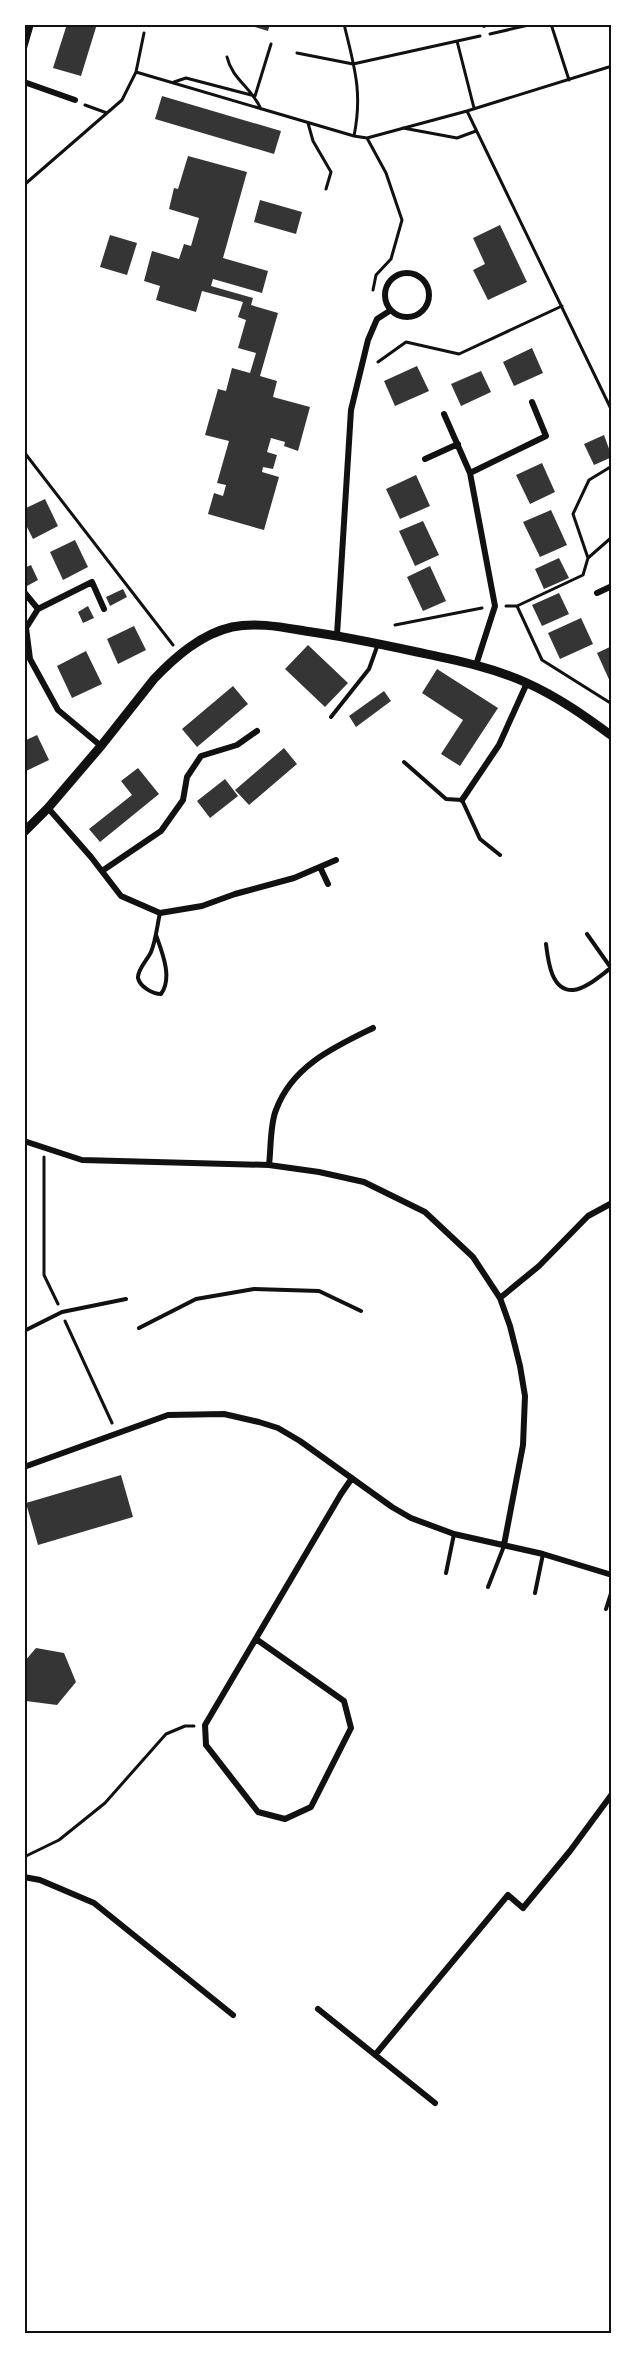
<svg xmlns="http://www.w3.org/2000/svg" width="636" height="2357" viewBox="0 0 636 2357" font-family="'Varela Round',sans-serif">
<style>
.building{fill:#353535}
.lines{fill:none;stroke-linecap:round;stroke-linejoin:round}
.path{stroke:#111;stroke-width:3}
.service{stroke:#111;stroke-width:4}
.minor{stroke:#111;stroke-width:6}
.tertiary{stroke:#111;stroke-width:9}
.neatline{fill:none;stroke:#111;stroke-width:2}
</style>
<rect width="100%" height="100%" fill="#fff"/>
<path class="building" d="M 67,24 L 97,24 L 81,76 L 53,68 Z
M 245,24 L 270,24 L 268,31 Z
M 162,96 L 281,131 L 274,154 L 155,119 Z
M 188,156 L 247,172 L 223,258 L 268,271 L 262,293 L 213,279 L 211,286 L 253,298 L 251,305 L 278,313 L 260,376 L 277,381 L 273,397 L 310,407 L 298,451 L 284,446 L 285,442 L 271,438 L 267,452 L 277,455 L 273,469 L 263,467 L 262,472 L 279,477 L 264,530 L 208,514 L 214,493 L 223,496 L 226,485 L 217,483 L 229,441 L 205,435 L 218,389 L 226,391 L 232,368 L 250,373 L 256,353 L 238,348 L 246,320 L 238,317 L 243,302 L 202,291 L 196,312 L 156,300 L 160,286 L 144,281 L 152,251 L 179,259 L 184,244 L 191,246 L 199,218 L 169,209 L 174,188 L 178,189 Z
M 260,200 L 302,212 L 296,234 L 254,222 Z
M 500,225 L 527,282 L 488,300 L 473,270 L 485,264 L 473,238 Z
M 110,235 L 137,243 L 127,275 L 100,267 Z
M 532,348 L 543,373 L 514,386 L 503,362 Z
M 417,366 L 429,391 L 395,406 L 384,381 Z
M 481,371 L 491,392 L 461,406 L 451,384 Z
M 604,435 L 612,457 L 594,465 L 584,444 Z
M 542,463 L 555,492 L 530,504 L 516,475 Z
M 416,475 L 430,506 L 400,519 L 386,489 Z
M 45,499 L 58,526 L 33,539 L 24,521 L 24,509 Z
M 551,510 L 567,545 L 540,557 L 523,522 Z
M 423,521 L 439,555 L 415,566 L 399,531 Z
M 75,540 L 88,567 L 63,580 L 50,552 Z
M 559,558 L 569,578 L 544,589 L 535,569 Z
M 31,565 L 38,580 L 27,586 L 24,580 L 24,568 Z
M 430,566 L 446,601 L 423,611 L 407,577 Z
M 123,589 L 127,597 L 110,606 L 106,597 Z
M 559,593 L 569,614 L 542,626 L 532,605 Z
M 88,606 L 94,618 L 83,623 L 78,612 Z
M 581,618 L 593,644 L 560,659 L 548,633 Z
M 134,626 L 146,650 L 118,664 L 107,639 Z
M 308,645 L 348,683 L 325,707 L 285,669 Z
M 612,646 L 612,686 L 597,653 Z
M 86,651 L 102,684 L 72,698 L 57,666 Z
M 437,669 L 498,708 L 460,766 L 441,754 L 463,720 L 422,693 Z
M 233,686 L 248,704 L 197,747 L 182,729 Z
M 384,691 L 391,701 L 356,727 L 349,716 Z
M 37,735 L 49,760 L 24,772 L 24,741 Z
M 284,748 L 297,764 L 249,805 L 235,790 Z
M 138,768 L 159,794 L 100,842 L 89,829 L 132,795 L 121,781 Z
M 225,779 L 238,796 L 210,818 L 197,801 Z
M 121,1475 L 133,1517 L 38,1545 L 26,1503 Z
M 36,1648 L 64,1653 L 76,1682 L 57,1705 L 26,1701 L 24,1662 Z"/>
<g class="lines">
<path class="path" d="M 344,24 C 354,66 363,92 354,136
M 551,24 L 569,80
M 490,34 L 533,24
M 457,41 L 474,108
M 297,53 L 353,64 L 480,36
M 227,57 C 232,79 251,87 261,109
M 136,72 L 354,136 L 367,138 L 467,111 L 612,66
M 174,82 L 186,78 L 255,96 L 271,44
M 85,105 L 107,113
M 467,111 L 612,411
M 308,123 L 313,141 L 331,172 L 326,189
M 403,128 L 457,138 L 476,131
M 367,138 L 386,173 L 402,220 L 391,259 L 376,275 L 373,290
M 24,185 L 122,100 L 136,72 L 144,33
M 378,362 L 406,342 L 459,354 L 562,306
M 24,452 L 173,645
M 588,558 L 573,514 L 589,480 L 612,466
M 506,606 L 517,606 L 583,575 L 588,558 L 612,537
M 517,606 L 542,660 L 612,704
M 395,625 L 482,608
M 44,1157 L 44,1275 L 58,1304
M 65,1321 L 112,1423
M 24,1857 L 59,1840 L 105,1803 L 166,1734 L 185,1726 L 194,1726"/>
<path class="service" d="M 484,24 L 484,26
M 331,717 L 369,669 L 378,644
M 404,762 L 446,799 L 462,800 L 480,839 L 500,855
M 587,934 L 611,968
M 156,935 C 162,952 173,978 161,994 C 153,994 140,987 138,978 C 137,970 148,959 151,952 C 156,940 157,926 160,913
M 546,944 C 548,960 551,991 573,990 C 586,989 601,975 611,968
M 139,1328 L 196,1299 L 254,1289 L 319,1291 L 361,1311
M 24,1331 L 62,1312 L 126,1299
M 446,1573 L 454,1534
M 488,1587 L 504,1546
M 535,1593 L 543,1554
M 606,1609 L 612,1590"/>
<path class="minor" d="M 24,48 L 31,24
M 24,82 L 75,100
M385 295a22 22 0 1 1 44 0a22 22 0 1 1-44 0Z
M 444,414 L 470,473 L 495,606 L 476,665
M 425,459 L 458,444
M 470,473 L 546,436 L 532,402
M 24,592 L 38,609 L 26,628 L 30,659 L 58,710 L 101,746
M 597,593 L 612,586
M 38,609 L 92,582 L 104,609
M 337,635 L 351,410 L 368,340 L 377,319 L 391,310
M 462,800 L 499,745 L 527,683
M 48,808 L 91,857 L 121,896 L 160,913 L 202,906 L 235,894 L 294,878 L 336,860
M 320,867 L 328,884
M 102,871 L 161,831 L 183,800 L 187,777 L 201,756 L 237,745 L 257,731
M 24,1141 L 82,1160 L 269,1165 L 319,1172 L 364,1182 L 425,1212 L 473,1257 L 500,1298 L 510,1326 L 520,1366 L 525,1396 L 523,1445 L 504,1545
M 269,1165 C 271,1149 270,1124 276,1110 C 292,1066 334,1047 373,1028
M 500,1298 L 539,1266 L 588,1216 L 612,1203
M 24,1467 L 168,1415 L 224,1414 L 259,1422 L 278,1428 L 300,1441 L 392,1507 L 411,1518 L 454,1534 L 543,1554 L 612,1575
M 256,1639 L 344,1701 L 351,1728 L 311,1807 L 285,1819 L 258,1812 L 206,1745 L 205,1725 L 341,1494 L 352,1478
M 24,1877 L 40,1880 L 94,1903 L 233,2015
M 318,2009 L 435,2103
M 375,2055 L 508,1895 L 523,1908 L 570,1851 L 612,1794"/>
<path class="tertiary" d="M 24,832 L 48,808 L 101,746 L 154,679 C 175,657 201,634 232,627 C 256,622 281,627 305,631 C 343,636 380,644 417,652 C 455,660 492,667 527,683 C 558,697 585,716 612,736"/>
</g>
<rect width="636" height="2357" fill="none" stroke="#ffffff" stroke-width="51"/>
<rect x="26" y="26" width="584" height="2306" class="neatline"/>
</svg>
